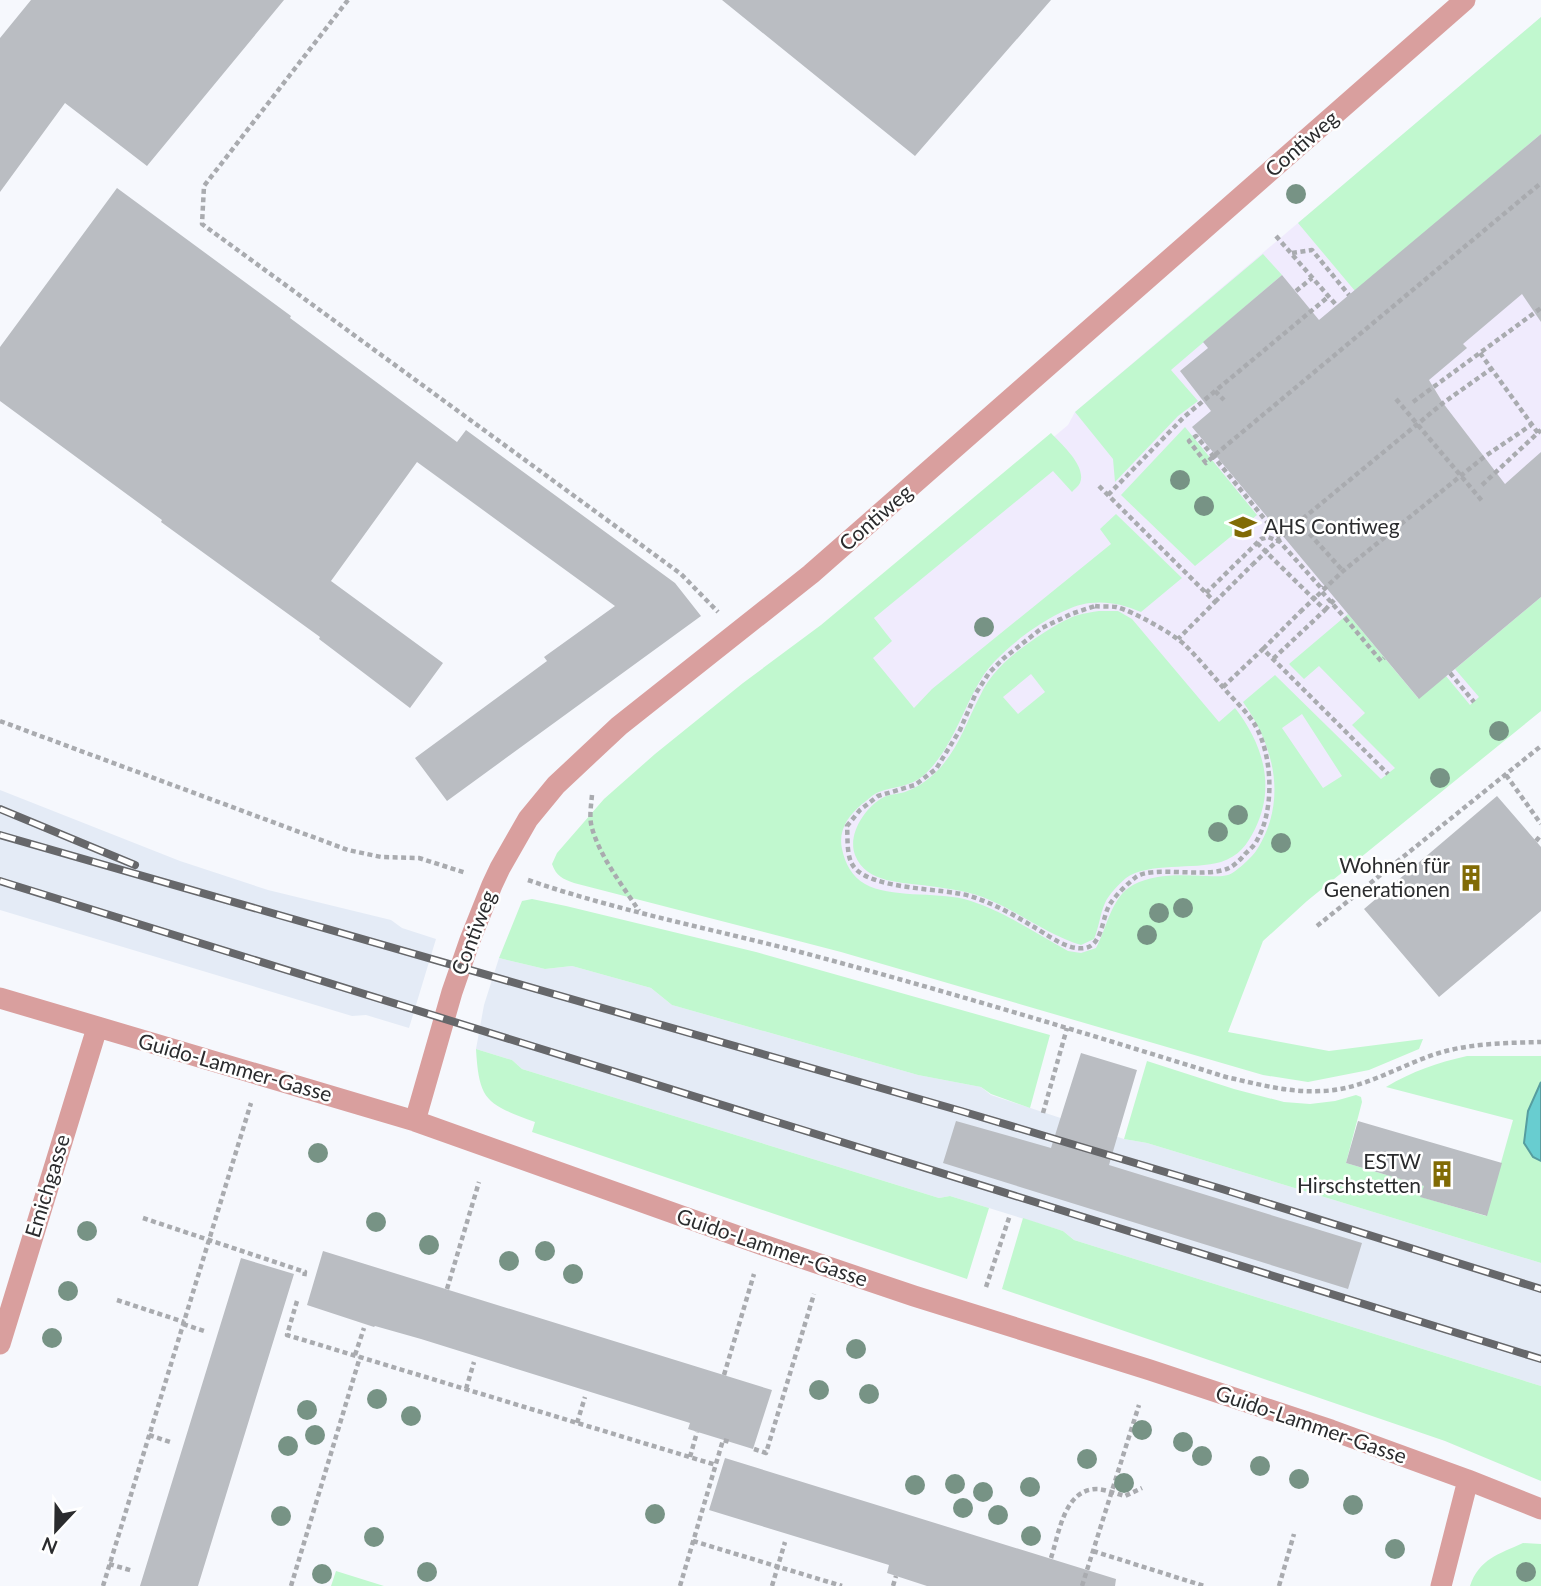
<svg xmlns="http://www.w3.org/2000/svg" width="1541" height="1586" viewBox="0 0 1541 1586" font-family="Lato,sans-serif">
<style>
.built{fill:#e4ebf6}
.education{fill:#f0ebfd}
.green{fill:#c1f8cf;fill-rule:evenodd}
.water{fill:#68cdd0;stroke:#569d9f;stroke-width:2}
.building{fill:#babdc2}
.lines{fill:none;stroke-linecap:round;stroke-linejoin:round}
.path{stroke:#a9abaf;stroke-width:4.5;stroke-dasharray:5 3.5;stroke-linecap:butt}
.street{stroke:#d99f9e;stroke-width:21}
.rail-casing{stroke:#66676a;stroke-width:8}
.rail{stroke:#fff;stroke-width:5;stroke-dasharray:16;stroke-linecap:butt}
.path-bridge{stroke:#a9abaf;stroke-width:4.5;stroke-dasharray:5 3.5;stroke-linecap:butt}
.tree{fill:#779385}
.labels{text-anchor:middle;stroke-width:5;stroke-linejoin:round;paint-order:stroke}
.street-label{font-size:21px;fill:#2b2c2e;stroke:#fff}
.poi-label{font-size:21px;fill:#2b2c2e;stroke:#fff;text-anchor:end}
</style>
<rect width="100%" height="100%" fill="#f6f8fd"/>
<path class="built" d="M 0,790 L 180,861 L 268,890 L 391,920 L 402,928 L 436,939 L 409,1028 L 366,1015 L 352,1016 L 0,910 Z
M 499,958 L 545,969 L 572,966 L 651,988 L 672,1005 L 918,1075 L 981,1087 L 991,1095 L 1124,1139 L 1147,1143 L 1541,1263 L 1541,1386 L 1074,1240 L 1063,1231 L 950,1196 L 939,1198 L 522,1069 L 512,1060 L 476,1049 L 484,1005 Z"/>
<path class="education" d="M 1541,17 L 1541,711 L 1254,882 L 1196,1002 L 626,842 L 837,618 L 1068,425 L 1075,412 Z"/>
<path class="green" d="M 1541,17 L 1541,134 L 1355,291 L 1298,223 Z
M 1263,254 L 1282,275 L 1171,370 L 1198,401 L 1178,416 L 1115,482 L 1113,459 L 1075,412 Z
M 1185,427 L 1257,515 L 1195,566 L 1121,495 Z
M 1051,433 C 1061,444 1087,466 1080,483 C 1078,487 1074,489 1072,492 L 1053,471 L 874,618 L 892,641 L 873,658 L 914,708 L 932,689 L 1111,544 L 1100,529 L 1116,514 L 1182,578 L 1141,612 C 1124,605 1109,601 1090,603 C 1058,606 1000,649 983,676 C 962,709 953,749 923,776 C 910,787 895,786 879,792 C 873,794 868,800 862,804 C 848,816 838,830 842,849 C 845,863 852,877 865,884 C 890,898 935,892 964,899 C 1001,909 1035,933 1068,951 L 1081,953 L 1096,948 C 1107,928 1111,897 1133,885 C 1155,873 1182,875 1206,876 C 1213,876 1221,877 1228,875 C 1235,873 1251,858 1256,851 C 1288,802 1275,747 1243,702 L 1275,675 L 1381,779 L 1395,768 L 1352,725 L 1365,713 L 1319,666 L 1304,679 L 1289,664 L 1348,614 L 1418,698 L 1446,676 L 1470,705 L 1479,697 L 1455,669 L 1541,597 L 1541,711 L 1307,901 L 1263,941 L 1228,1032 L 1329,1051 L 1423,1039 L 1419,1049 L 1369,1070 L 1308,1082 L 1263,1075 L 841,952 L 574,883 C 563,879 556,876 552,864 L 557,853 L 604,799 L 655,754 L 743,683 L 821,625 ZM 1302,714 L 1342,776 L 1323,788 L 1282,728 Z
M 1099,611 L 1118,611 L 1132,619 L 1219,722 L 1235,708 C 1263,744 1276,786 1255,829 C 1247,845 1239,856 1221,862 C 1194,870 1148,862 1126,878 C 1119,884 1109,894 1105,903 C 1100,914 1099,927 1094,939 L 1081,945 C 1039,932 1004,899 961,891 C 950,889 939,887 929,886 C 903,882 866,884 855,855 C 847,834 866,806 884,797 C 890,794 898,794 905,792 C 916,788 927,781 936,772 C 958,751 967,720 981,694 C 986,683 994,673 1003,664 C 1018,649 1058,621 1078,615 C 1085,613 1092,612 1099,611 ZM 1031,674 L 1045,692 L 1018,714 L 1003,697 Z
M 532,899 L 566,906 L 756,952 L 1050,1035 L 1030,1108 L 991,1094 L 981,1087 L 918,1075 L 672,1005 L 651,988 L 572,966 L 545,969 L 499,958 L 522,901 Z
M 476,1049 L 512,1060 L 522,1069 L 939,1198 L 950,1196 L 989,1208 L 967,1279 L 532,1132 L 535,1122 C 487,1104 479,1102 476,1049 Z
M 1467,1056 L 1541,1056 L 1541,1263 L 1147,1143 L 1124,1139 L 1147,1061 L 1234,1089 L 1284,1102 L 1310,1104 L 1335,1101 L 1356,1095 L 1361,1097 L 1362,1102 L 1346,1163 L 1424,1186 L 1421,1197 L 1486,1216 L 1513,1120 L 1386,1087 C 1413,1071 1436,1063 1467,1056 Z
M 1023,1218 L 1063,1231 L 1074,1240 L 1541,1386 L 1541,1481 L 1445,1441 L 1002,1289 Z
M 1523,1543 L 1541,1544 L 1541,1586 L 1470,1586 C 1479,1559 1499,1554 1523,1543 Z
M 336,1571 L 384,1586 L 331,1586 Z"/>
<path class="water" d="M 1541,1082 L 1541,1161 L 1533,1157 L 1524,1143 L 1528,1111 Z"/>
<path class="building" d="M 31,0 L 284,0 L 147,166 L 65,103 L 0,192 L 0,38 Z
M 722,0 L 1051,0 L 915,156 Z
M 1541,134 L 1541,322 L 1522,294 L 1463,344 L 1467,348 L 1429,380 L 1443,403 L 1505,484 L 1541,452 L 1541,597 L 1419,699 L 1192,427 L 1211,411 L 1180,371 L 1208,348 L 1203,342 L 1282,275 L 1319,320 Z
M 117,188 L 291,316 L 290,318 L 457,442 L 466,430 L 675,583 L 701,616 L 447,801 L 415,758 L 547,661 L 544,657 L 615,606 L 417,462 L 331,581 L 443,663 L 410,708 L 319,639 L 320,637 L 161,522 L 162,520 L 0,401 L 0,347 Z
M 1497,796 L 1541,847 L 1541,911 L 1439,997 L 1364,909 Z
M 1081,1053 L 1137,1070 L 1109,1165 L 1362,1243 L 1348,1289 L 943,1163 L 956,1121 L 1051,1148 Z
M 1358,1121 L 1502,1163 L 1487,1216 L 1420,1197 L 1424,1186 L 1346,1163 Z
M 323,1251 L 772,1390 L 753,1449 L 688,1429 L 690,1423 L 421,1339 L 375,1326 L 374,1327 L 307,1305 Z
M 241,1258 L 294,1274 L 198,1586 L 140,1586 Z
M 725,1458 L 1116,1579 L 1115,1586 L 927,1586 L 887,1573 L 889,1565 L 709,1510 Z"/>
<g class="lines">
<path class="path" d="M 348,0 L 204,186 L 202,224 L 681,574 L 718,612
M 1276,236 L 1337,306
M 1292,253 L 1312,250 L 1349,295
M 1296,291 L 1312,278
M 1480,353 L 1538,433
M 1215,391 L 1224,400
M 1396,399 L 1483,502
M 1413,402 L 1541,308
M 1216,455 L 1214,457 L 1280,538
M 1214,457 C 1208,450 1202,443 1196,436 L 1189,441 L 1206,463 L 1216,454 L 1541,183
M 1482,485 L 1541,430
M 1099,486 L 1215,602 L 1178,639
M 1108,495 L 1184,417 L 1328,297
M 1298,521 L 1343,571
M 1283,535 L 1443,403 L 1491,369
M 1257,543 L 1325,610 L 1273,659
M 1206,593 L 1261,539 L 1268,537 L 1280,542 L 1322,589 L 1324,587
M 1317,596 L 1343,571 L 1484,457 L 1531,425
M 1215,602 L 1252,565
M 1095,606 C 1101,607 1109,606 1116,607 C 1133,611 1172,633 1185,645 C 1200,660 1214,677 1228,693 C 1237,703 1248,713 1255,725 C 1273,756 1275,811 1256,842 C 1253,847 1249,850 1245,854 C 1241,859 1235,865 1229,868 C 1206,879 1153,865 1136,877 C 1127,884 1116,895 1110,904 C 1102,916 1103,945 1085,948 C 1067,951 1047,934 1032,926 C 1013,914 992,903 970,896 C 943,888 872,890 854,867 C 846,857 848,839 847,826 L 860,810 L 878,796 L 915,785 L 936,769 L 960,730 L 976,693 L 989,673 L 1004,658 L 1042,628 L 1071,614 Z
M 1325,610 L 1335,599
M 1345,618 L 1381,661 L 1384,658
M 1263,649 L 1300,612
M 1450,673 L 1474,702
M 1223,687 L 1263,649 L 1388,774
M 0,721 L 348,850 L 381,857 L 419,858 L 466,873
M 1506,775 L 1541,824
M 592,795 C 591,806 589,818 592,828 C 600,857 623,886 639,911
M 1536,841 L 1541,835
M 528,880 C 618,911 713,929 804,953 C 946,991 1086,1033 1226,1077 C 1258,1084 1289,1093 1322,1091 C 1363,1090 1400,1065 1439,1053 C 1472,1043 1507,1043 1541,1042
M 1317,926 L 1541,746
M 1043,1113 L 1067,1028
M 143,1218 L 305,1272 L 304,1278
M 986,1287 L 1010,1215
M 447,1289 L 479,1182
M 117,1300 L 184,1322
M 297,1301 L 287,1335 L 716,1465
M 183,1324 L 207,1332
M 355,1355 L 364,1328
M 724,1375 L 754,1274
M 466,1389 L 474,1362
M 577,1423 L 585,1397
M 149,1435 L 173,1443
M 754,1449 L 766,1453 L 814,1294
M 690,1457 L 697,1432
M 693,1541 L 842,1586
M 1093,1551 L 1204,1586
M 1051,1558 C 1059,1534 1064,1488 1098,1489 C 1107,1490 1117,1494 1125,1496 L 1142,1488
M 109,1564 L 133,1571
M 103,1586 L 251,1103
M 291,1586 L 360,1357
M 680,1586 L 723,1440 L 730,1442
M 772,1586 L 785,1542
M 893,1586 L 896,1576
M 1082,1586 L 1139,1405
M 1279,1586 L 1294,1534"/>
<path class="street" d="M 0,998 L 415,1121 L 763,1245 L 914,1296 L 1150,1370 L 1331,1430 L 1468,1480 L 1541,1509
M 415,1121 L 452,992 L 470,940 L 492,885 L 500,868 L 528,819 L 556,785 L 619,726 L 811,574 L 1465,0
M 0,1344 L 97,1028
M 1441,1586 L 1468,1480"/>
<defs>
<path id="rail" d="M 0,809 L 135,865
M 0,835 L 961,1111 L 1222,1189 L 1541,1289
M 0,881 L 1541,1359"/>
</defs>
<use href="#rail" class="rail-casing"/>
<use href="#rail" class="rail"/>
<path class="path-bridge" d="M 1252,565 L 1283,535
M 1322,592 L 1345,618
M 1300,612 L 1317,596"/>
</g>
<g class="tree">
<circle cx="1296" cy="194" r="10"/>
<circle cx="1180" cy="480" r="10"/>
<circle cx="1204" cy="506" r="10"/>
<circle cx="984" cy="627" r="10"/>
<circle cx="1499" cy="731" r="10"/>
<circle cx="1440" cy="778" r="10"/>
<circle cx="1238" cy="815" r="10"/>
<circle cx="1218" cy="832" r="10"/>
<circle cx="1281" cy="843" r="10"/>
<circle cx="1183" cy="908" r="10"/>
<circle cx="1159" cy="913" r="10"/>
<circle cx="1147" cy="935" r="10"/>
<circle cx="318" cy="1153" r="10"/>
<circle cx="376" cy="1222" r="10"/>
<circle cx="87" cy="1231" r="10"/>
<circle cx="429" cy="1245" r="10"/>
<circle cx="545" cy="1251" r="10"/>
<circle cx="509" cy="1261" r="10"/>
<circle cx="573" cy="1274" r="10"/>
<circle cx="68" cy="1291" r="10"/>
<circle cx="52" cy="1338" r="10"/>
<circle cx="856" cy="1349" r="10"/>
<circle cx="819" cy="1390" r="10"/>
<circle cx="869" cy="1394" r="10"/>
<circle cx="377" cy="1399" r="10"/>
<circle cx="307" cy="1410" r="10"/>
<circle cx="411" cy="1416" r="10"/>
<circle cx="1142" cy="1430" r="10"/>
<circle cx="315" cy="1435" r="10"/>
<circle cx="1183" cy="1442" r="10"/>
<circle cx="288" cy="1446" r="10"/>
<circle cx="1202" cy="1456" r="10"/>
<circle cx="1087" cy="1459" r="10"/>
<circle cx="1260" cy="1466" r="10"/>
<circle cx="1299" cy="1479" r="10"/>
<circle cx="1124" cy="1483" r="10"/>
<circle cx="955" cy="1484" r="10"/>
<circle cx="915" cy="1485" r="10"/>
<circle cx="1030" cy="1487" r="10"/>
<circle cx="983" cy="1492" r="10"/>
<circle cx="1353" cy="1505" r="10"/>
<circle cx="963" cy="1508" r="10"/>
<circle cx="655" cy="1514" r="10"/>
<circle cx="998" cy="1515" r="10"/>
<circle cx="281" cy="1516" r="10"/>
<circle cx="1031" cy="1536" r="10"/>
<circle cx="374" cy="1537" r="10"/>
<circle cx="1395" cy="1549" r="10"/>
<circle cx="427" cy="1572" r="10"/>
<circle cx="1526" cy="1572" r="10"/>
<circle cx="322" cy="1574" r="10"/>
</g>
<defs>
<symbol id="school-bare" viewBox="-9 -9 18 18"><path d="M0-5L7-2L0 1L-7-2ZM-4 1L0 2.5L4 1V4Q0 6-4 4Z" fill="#816b05" stroke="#fff" stroke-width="2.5" paint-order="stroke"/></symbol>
<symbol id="building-bare" viewBox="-9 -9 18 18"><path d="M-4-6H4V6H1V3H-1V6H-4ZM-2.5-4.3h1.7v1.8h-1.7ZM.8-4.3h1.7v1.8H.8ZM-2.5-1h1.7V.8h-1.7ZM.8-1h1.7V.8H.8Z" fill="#816b05" stroke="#fff" stroke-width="2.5" paint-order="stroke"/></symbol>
</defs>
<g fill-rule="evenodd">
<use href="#school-bare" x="1224" y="508" width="38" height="38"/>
<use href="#building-bare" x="1452" y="859" width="38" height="38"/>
<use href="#building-bare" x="1423" y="1155" width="38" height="38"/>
</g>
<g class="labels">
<g class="street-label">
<text transform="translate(1302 144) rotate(-41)" y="7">Contiweg</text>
<text transform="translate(876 518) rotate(-41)" y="7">Contiweg</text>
<text transform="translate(474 933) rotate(-69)" y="7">Contiweg</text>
<text transform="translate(235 1068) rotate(16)" y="7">Guido-Lammer-Gasse</text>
<text transform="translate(48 1186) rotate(-73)" y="7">Emichgasse</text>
<text transform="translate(772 1248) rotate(19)" y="7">Guido-Lammer-Gasse</text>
<text transform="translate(1311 1425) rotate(19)" y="7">Guido-Lammer-Gasse</text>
</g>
<g class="poi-label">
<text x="1264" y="534" text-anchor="start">AHS Contiweg</text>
<text x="1450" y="873">Wohnen für<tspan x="1450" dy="24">Generationen</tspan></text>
<text x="1421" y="1169">ESTW<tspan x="1421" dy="24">Hirschstetten</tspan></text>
</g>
</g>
<g transform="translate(56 1530) rotate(202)" stroke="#ffffff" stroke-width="5" paint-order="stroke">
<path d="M0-5L12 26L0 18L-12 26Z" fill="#2b2c2e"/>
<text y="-10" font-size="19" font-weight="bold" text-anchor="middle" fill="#2b2c2e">N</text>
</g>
</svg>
